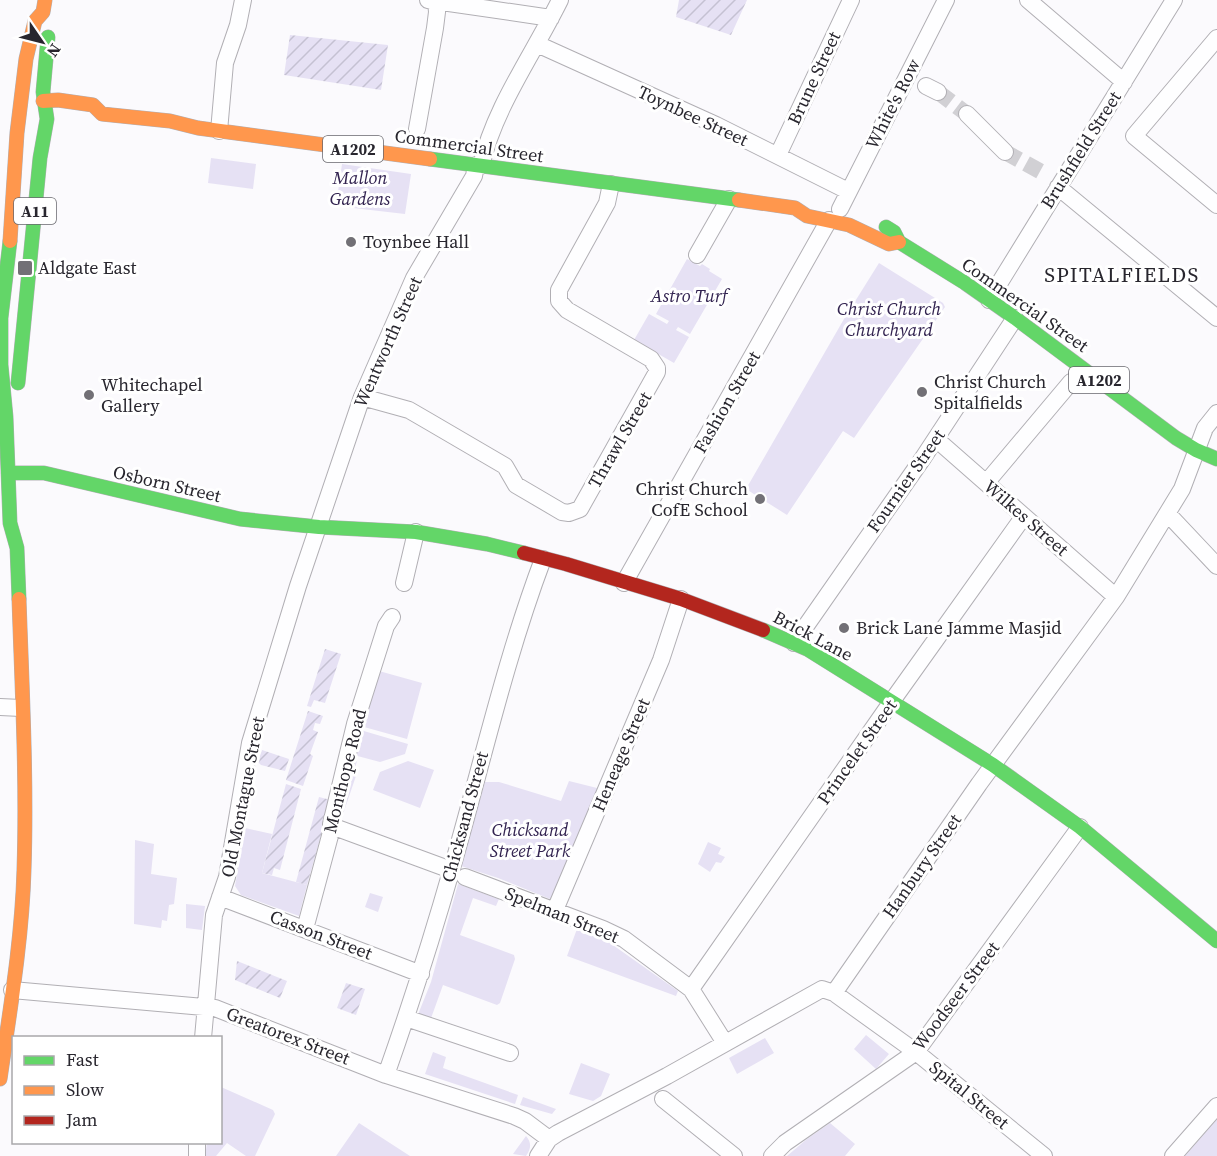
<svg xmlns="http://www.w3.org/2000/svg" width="1217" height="1156" viewBox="0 0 1217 1156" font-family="'Source Serif 4',serif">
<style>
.green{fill:#e6e1f4}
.garden{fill:url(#garden-furrows)}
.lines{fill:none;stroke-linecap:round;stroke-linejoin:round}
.street-tunnel{stroke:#d1d0d4;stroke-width:16;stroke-dasharray:16 8;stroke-linecap:butt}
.street-casing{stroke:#b1afb4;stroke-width:18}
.fast-casing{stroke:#b1afb4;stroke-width:15}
.slow-casing{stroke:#b1afb4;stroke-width:15}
.jam-casing{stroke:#b1afb4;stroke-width:15}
.street{stroke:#fefeff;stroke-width:16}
.fast{stroke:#63d668;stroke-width:14}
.slow{stroke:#ff974d;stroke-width:14}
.jam{stroke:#b3261e;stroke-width:14}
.poi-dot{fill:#727076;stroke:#fff;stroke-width:2}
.labels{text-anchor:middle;stroke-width:6;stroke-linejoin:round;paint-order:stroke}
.shield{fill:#fff;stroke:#68676d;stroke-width:1.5}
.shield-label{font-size:16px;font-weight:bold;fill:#28262e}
.street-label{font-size:18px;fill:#28262e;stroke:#fff}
.park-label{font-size:18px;font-style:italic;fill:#322350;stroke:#fff}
.poi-label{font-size:18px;fill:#28262e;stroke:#fff;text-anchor:start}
.quarter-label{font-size:21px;letter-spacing:1.5px;fill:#28262e;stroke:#fff}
</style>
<defs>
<pattern id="garden-furrows" width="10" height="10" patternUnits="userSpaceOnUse" patternTransform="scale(1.5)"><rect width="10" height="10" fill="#e6e1f4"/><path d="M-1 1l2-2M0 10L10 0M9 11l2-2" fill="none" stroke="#c5c1d2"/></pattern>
</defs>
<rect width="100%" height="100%" fill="#fbfafd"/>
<path class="green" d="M 211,158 L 256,164 L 253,189 L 208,183 Z
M 342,164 L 411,174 L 405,214 L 336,206 Z
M 687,259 L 700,266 L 702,264 L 710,269 L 709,271 L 722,279 L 690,334 L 678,327 L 676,330 L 689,337 L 674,363 L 634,340 L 649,314 L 667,324 L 669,321 L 656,314 Z
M 879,263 L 943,303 L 945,307 L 854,438 L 843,431 L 787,515 L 746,489 L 844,319 Z
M 379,671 L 422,683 L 407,739 L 357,725 Z
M 357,729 L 408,744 L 405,754 L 380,762 L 350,754 Z
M 351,760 L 357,761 L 354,771 L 357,773 L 341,820 L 339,818 Z
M 408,761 L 434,770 L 420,808 L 373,790 L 380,772 Z
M 569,781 L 601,789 L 555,901 L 498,878 L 461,866 L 485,782 L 499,782 L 561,801 Z
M 245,828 L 272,834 L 262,873 L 307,885 L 299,916 L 241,895 L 235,886 Z
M 135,840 L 154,844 L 151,874 L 177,878 L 174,904 L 169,905 L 167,921 L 162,920 L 161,928 L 134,924 Z
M 708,842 L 721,848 L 718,854 L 725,857 L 721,863 L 716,862 L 710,872 L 698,864 Z
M 458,884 L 499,899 L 496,906 L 473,898 L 460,935 L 514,955 L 515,959 L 500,1003 L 497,1005 L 443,985 L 430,1021 L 417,1017 L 431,982 Z
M 370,893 L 383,897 L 378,912 L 365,907 Z
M 186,904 L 205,906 L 202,930 L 186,928 Z
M 577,929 L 610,943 L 678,991 L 676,996 L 567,956 Z
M 866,1035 L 889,1054 L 876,1069 L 854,1049 Z
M 765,1038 L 774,1053 L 737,1074 L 729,1058 Z
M 433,1052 L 446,1057 L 443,1068 L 518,1095 L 515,1104 L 425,1074 Z
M 581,1063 L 610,1074 L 601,1096 L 593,1101 L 569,1094 Z
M 221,1087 L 273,1110 L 275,1114 L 255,1156 L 246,1156 L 227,1143 L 216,1156 L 205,1156 L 207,1143 L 220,1142 Z
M 523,1097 L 556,1109 L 552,1114 L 520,1105 Z
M 1217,1119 L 1217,1156 L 1185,1156 Z
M 359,1123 L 410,1156 L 336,1156 Z
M 830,1123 L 855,1144 L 845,1156 L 787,1156 L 807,1139 Z
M 526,1136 C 532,1143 531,1149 526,1156 L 513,1154 Z"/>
<path class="garden" d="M 679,0 L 747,0 L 731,35 L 676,17 Z
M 290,35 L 388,45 L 381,90 L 284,75 Z
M 325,649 L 341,654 L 325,703 L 314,700 L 311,707 L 307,706 Z
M 308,711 L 323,716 L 320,724 L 315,723 L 313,730 L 318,732 L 310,754 L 313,756 L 303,786 L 286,780 Z
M 262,750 L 289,759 L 285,771 L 261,765 L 258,762 Z
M 286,784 L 301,789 L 280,870 L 274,868 L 272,875 L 262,873 Z
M 319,797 L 331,800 L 307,885 L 296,882 Z
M 237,961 L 287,981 L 280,998 L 235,980 Z
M 346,983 L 365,989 L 356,1015 L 337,1008 Z"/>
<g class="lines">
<path class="street-tunnel" d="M 938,92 L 967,114
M 1005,152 L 1047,175"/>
<defs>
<path id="street" d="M 428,0 L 551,18
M 1028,0 L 1124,82
M 1217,38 L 1134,136 L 1217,205
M 537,44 L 716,125 L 848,191
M 926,86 L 938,92
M 967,114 L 1005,152
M 417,129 L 435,28 L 437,12 L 436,1
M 219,131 L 225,63 L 238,25 L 243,0
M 778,155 L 851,0
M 481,166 C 494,108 534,53 560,0
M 1058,187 L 1217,318
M 840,209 L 946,0
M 697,255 L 729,199
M 989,300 L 1174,0
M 362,397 L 409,410 L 428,421 L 505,466 L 516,485 L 562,512 L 569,513 L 580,509 L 657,372 L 657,368 L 651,359 L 567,310 L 559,301 L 559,290 L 607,203 L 611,184
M 936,439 L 1116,597
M 986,483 L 1071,382
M 1168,514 L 1217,566
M 404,583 L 416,532
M 624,583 L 829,220
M 794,643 L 923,458 L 1015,318
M 0,707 L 21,708
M 331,832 L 337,828 L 451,870
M 465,877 L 603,929 L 624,939 L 691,989 L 725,1043
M 220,897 L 421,974
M 555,910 L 661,660 L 681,599
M 305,929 L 331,832 L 331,824 L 355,724 L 386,626 L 392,617
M 691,989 L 897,694 L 1024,516
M 12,990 L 215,1008 L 386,1075 L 514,1116 L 525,1121 L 549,1139
M 834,993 L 979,784 L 1116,597 L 1182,489 L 1205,428 L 1217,413
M 406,1018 L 510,1053
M 203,1038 L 214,915 L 227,877 L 250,743 L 298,586 L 362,397 L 414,278 L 474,176 L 476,165
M 386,1075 C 410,1007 432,938 452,868 C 482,764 505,660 543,559
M 663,1099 L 734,1156
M 197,1156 L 197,1142
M 538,1156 L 549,1139 L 558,1133 L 667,1076 L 822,989 L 834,993 L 916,1052 L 1044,1156
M 772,1156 L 785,1143 L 916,1052 L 1080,827
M 1173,1156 L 1217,1106"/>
<path id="fast" d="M 430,159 L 739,200
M 886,227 L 894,232 L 899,242 L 965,283 L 1015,318 L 1176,438 L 1196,450 L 1217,459
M 10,241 L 1,318 L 1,365 L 6,417 L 10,523 L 17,548 L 19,599
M 18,383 L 40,158 L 47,119 L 43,92 L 48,37
M 8,473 L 44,473 L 240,519 L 319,527 L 416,532 L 487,544 L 524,553
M 763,630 L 807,649 L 993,765 L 1080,827 L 1217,941"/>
<path id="slow" d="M 43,101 L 58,100 L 93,105 L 102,114 L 170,121 L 198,128 L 430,159
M 739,200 L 795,208 L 807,216 L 849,225 L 889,244 L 899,242
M 10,241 L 17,133 L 26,59 L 35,21 L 43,12 L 45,0
M 0,1079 C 10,1010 22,940 24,870 C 27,779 22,689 19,599"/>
<path id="jam" d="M 524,553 L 566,564 L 681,599 L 763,630"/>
</defs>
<use href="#street" class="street-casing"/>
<use href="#fast" class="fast-casing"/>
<use href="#slow" class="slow-casing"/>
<use href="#jam" class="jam-casing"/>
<use href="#street" class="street"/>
<use href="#fast" class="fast"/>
<use href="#slow" class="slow"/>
<use href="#jam" class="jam"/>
</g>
<g class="poi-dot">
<circle cx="351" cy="242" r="6"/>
<rect x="17" y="260" width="16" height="16" rx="3"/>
<circle cx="922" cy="392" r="6"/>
<circle cx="89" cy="395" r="6"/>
<circle cx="760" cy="499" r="6"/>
<circle cx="844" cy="628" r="6"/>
</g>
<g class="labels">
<g class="shield">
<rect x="323" y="136" width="60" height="26" rx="4.5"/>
<rect x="14" y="198" width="42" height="26" rx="4.5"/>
<rect x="1069" y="367" width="60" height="26" rx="4.5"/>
</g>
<g class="shield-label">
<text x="353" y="155">A1202</text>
<text x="35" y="217">A11</text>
<text x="1099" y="386">A1202</text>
</g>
<g class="street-label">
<text transform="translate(814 78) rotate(-65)" y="6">Brune Street</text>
<text transform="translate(893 104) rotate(-63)" y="6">White's Row</text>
<text transform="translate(693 116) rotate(25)" y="6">Toynbee Street</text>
<text transform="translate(469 146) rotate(8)" y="6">Commercial Street</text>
<text transform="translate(1081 150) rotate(-58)" y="6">Brushfield Street</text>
<text transform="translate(1025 305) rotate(35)" y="6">Commercial Street</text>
<text transform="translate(388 342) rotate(-66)" y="6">Wentworth Street</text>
<text transform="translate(727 402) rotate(-60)" y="6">Fashion Street</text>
<text transform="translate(620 440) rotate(-60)" y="6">Thrawl Street</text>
<text transform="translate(906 481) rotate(-55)" y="6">Fournier Street</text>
<text transform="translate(167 484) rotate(13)" y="6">Osborn Street</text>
<text transform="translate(1026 518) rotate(41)" y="6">Wilkes Street</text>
<text transform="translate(813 636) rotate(28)" y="6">Brick Lane</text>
<text transform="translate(857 752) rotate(-55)" y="6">Princelet Street</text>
<text transform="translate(621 755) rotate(-67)" y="6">Heneage Street</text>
<text transform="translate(345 771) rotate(-76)" y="6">Monthope Road</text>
<text transform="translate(243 797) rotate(-79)" y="6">Old Montague Street</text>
<text transform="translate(465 817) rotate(-75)" y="6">Chicksand Street</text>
<text transform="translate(922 866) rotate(-55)" y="6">Hanbury Street</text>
<text transform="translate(562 915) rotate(22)" y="6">Spelman Street</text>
<text transform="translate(321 935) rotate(21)" y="6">Casson Street</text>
<text transform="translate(956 996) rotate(-53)" y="6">Woodseer Street</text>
<text transform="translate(288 1036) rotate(21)" y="6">Greatorex Street</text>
<text transform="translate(969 1095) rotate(39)" y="6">Spital Street</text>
</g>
<g class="park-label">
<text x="360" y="184">Mallon<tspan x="360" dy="21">Gardens</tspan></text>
<text x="689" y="302">Astro Turf</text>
<text x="889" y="315">Christ Church<tspan x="889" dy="21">Churchyard</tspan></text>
<text x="530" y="836">Chicksand<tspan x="530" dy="21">Street Park</tspan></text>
</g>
<g class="poi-label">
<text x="363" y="248">Toynbee Hall</text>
<text x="38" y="274">Aldgate East</text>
<text x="934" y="388">Christ Church<tspan x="934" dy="21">Spitalfields</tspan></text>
<text x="101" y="391">Whitechapel<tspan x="101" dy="21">Gallery</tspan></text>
<text x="748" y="495" text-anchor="end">Christ Church<tspan x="748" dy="21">CofE School</tspan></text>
<text x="856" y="634">Brick Lane Jamme Masjid</text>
</g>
<g class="quarter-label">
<text x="1122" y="282">SPITALFIELDS</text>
</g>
</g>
<rect x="12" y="1036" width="210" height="108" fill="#ffffff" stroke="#a9a8ab" stroke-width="1.5"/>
<rect x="24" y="1056" width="30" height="9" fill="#63d668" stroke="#a9a8ab" stroke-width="1.5"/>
<text x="66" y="1066" font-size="18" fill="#28262e">Fast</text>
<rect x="24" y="1086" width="30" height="9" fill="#ff974d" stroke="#a9a8ab" stroke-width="1.5"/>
<text x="66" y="1096" font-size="18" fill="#28262e">Slow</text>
<rect x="24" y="1116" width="30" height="9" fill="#b3261e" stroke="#a9a8ab" stroke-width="1.5"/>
<text x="66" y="1126" font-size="18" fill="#28262e">Jam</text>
<g transform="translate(42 42) rotate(125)" stroke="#ffffff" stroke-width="4.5" paint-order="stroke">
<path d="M0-4.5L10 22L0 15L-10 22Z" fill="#28262e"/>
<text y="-9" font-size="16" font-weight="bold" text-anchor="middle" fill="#28262e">N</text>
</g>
</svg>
